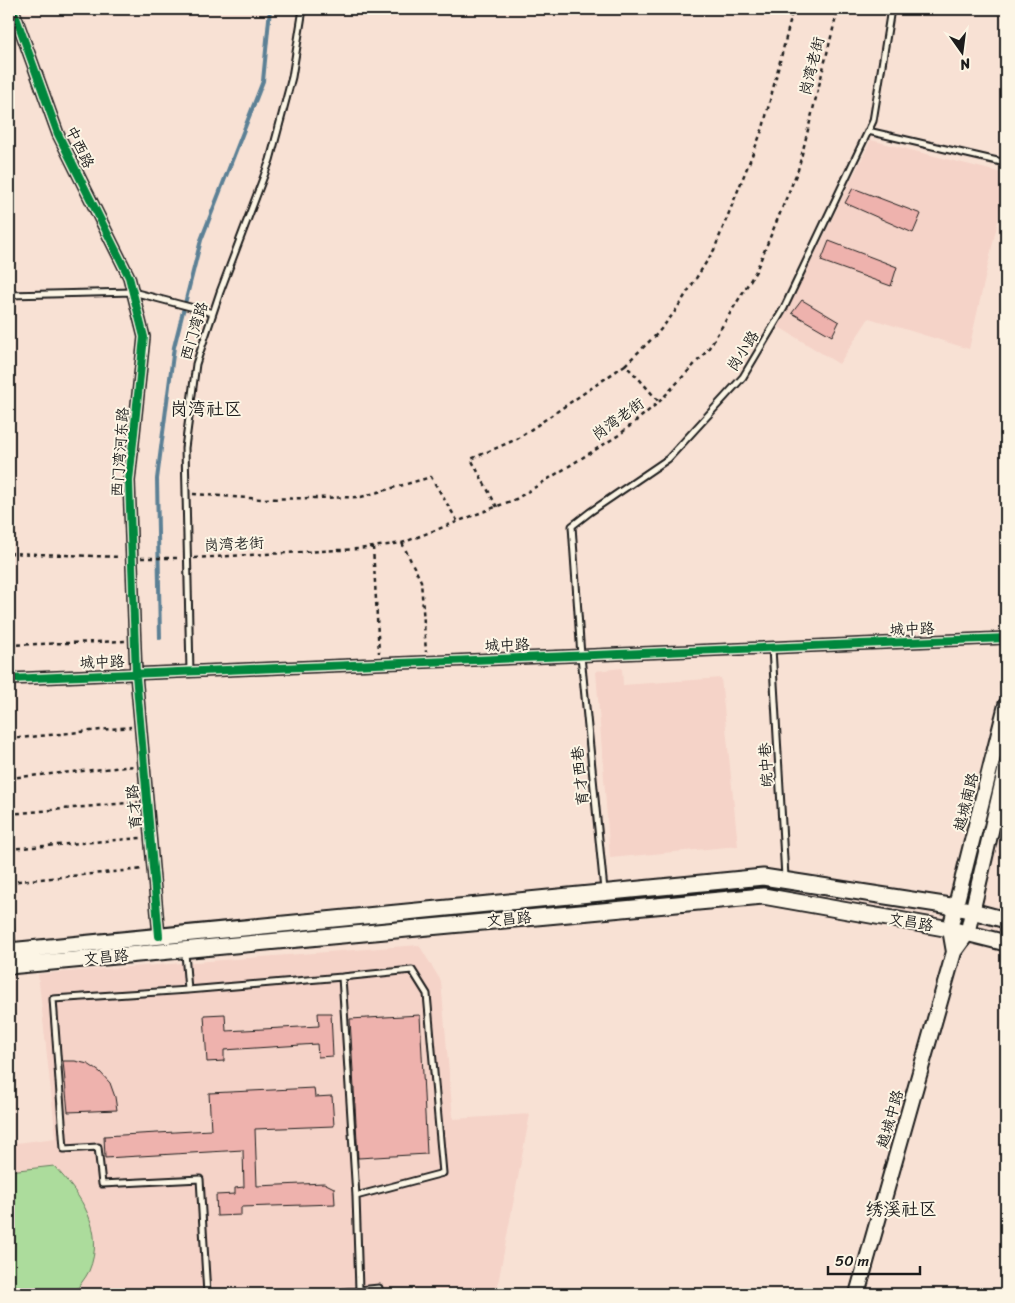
<svg xmlns="http://www.w3.org/2000/svg" width="1015" height="1303" viewBox="0 0 1015 1303" font-family="Sriracha,'LXGW WenKai TC',sans-serif">
<style>
.built{fill:#f5d3c8}
.green{fill:#acdc9c;stroke:#647c5c}
.lines{fill:none;stroke-linecap:round;stroke-linejoin:round}
.stream{stroke:#5c8095;stroke-width:4}
.building{fill:#eeb2ad;stroke:#1c1c1c}
.service-casing{stroke:#1c1c1c;stroke-width:9}
.minor-casing{stroke:#1c1c1c;stroke-width:14}
.tertiary-casing{stroke:#1c1c1c;stroke-width:18}
.secondary-casing{stroke:#1c1c1c;stroke-width:19}
.path{stroke:#1c1c1c;stroke-width:2.5;stroke-dasharray:4 4;stroke-linecap:butt}
.service{stroke:#fcf5e5;stroke-width:5}
.minor{stroke:#fcf5e5;stroke-width:10}
.tertiary{stroke:#fcf5e5;stroke-width:14}
.secondary{stroke:#fcf5e5;stroke-width:15}
.cycleway-casing{stroke:#fcf5e5;stroke-width:11}
.cycleway{stroke:#00873e;stroke-width:8}
.labels{text-anchor:middle;stroke-width:4;stroke-linejoin:round;paint-order:stroke}
.street-label{font-size:15px;fill:#1c1c1c;stroke:#fcf5e5}
.quarter-label{font-size:18px;fill:#1c1c1c;stroke:#fcf5e5}
</style>
<rect width="100%" height="100%" fill="#f8e1d4"/>
<filter id="ink" filterUnits="userSpaceOnUse"><feTurbulence type="fractalNoise" baseFrequency=".02" numOctaves="2"/><feDisplacementMap in="SourceGraphic" scale="10" xChannelSelector="R" yChannelSelector="G"/><feConvolveMatrix kernelMatrix="1 2 1 2 8 2 1 2 1" color-interpolation-filters="sRGB"/></filter>
<g filter="url(#ink)">
<path class="built" d="M 871,140 L 1006,174 L 1006,185 L 969,349 L 869,318 L 839,364 L 779,327 Z
M 622,668 L 623,685 L 721,678 L 738,846 L 610,858 L 596,671 Z
M 419,945 L 441,981 L 453,1119 L 530,1114 L 496,1294 L 9,1294 L 9,1144 L 56,1138 L 38,974 Z"/>
<path class="green" d="M 54,1166 C 81,1195 106,1231 89,1271 C 85,1279 78,1287 73,1294 L 9,1294 L 9,1171 Z"/>
<g class="lines">
<path class="stream" d="M 160,638 L 157,479 L 174,347 L 201,240 L 263,81 L 270,9"/>
</g>
<path class="building" d="M 853,188 L 921,214 L 913,233 L 845,203 Z
M 829,241 L 897,267 L 891,286 L 821,261 Z
M 802,300 L 839,322 L 832,336 L 792,313 Z
M 318,1013 L 331,1013 L 333,1056 L 318,1057 L 317,1044 L 224,1050 L 224,1061 L 207,1062 L 204,1015 L 225,1014 L 226,1031 L 319,1026 Z
M 420,1015 L 427,1154 L 358,1158 L 350,1019 Z
M 63,1061 L 75,1061 L 88,1064 L 100,1072 L 110,1083 L 115,1097 L 117,1110 L 68,1112 Z
M 314,1088 L 315,1097 L 332,1096 L 334,1126 L 255,1129 L 257,1186 L 324,1183 L 334,1188 L 335,1204 L 241,1207 L 241,1215 L 217,1216 L 216,1195 L 235,1194 L 235,1188 L 244,1187 L 243,1150 L 105,1158 L 104,1136 L 211,1130 L 209,1093 Z"/>
<g class="lines">
<defs>
<path id="service" d="M 868,131 L 1006,163
M 9,295 L 133,292 L 213,313
M 772,648 L 785,877
M 190,672 L 185,448 L 196,364 L 220,292 L 270,160 L 292,77 L 303,9
M 604,890 L 581,656 L 572,526 L 590,512 L 668,459 L 743,377 L 784,308 L 873,121 L 891,9
M 9,913 L 12,948
M 185,953 L 188,990 L 53,999 L 64,1149 L 98,1147 L 102,1184 L 200,1179 L 207,1294
M 342,977 L 412,970 L 427,994 L 443,1173 L 356,1196
M 188,990 L 342,977 L 356,1196 L 359,1290 L 332,1294
M 359,1290 L 379,1288 L 380,1294"/>
<path id="minor" d="M 13,9 L 58,134 L 129,277 L 144,337 L 129,481 L 136,675 L 159,936
M 9,679 L 1006,638"/>
<path id="tertiary" d="M 954,952 L 950,929 L 1006,705
M 857,1294 L 954,952 L 967,934 L 1006,767"/>
<path id="secondary" d="M 9,951 L 763,877 L 957,907 L 1006,920
M 9,966 L 763,896 L 950,929 L 1006,943"/>
</defs>
<use href="#service" class="service-casing"/>
<use href="#minor" class="minor-casing"/>
<use href="#tertiary" class="tertiary-casing"/>
<use href="#secondary" class="secondary-casing"/>
<path class="path" d="M 625,365 L 657,334 L 674,313 L 714,250 L 763,128 L 790,22 L 792,9
M 193,494 L 262,499 L 361,497 L 431,477 L 458,522
M 497,507 L 471,459 L 517,439 L 625,365 L 640,380 L 659,402
M 402,543 L 421,581 L 426,652
M 373,547 L 379,653
M 9,553 L 121,557
M 141,558 L 181,558
M 194,558 L 358,549 L 402,543 L 516,499 L 619,435 L 659,402 L 707,351 L 756,271 L 798,170 L 838,9
M 9,645 L 126,641
M 9,739 L 131,727
M 9,778 L 135,766
M 9,814 L 138,802
M 9,849 L 141,838
M 9,882 L 144,869"/>
<use href="#service" class="service"/>
<use href="#minor" class="minor"/>
<use href="#tertiary" class="tertiary"/>
<use href="#secondary" class="secondary"/>
<defs>
<path id="cycleway" d="M 13,9 L 58,134 L 129,277 L 144,337 L 129,481 L 136,675 L 159,936
M 9,679 L 1006,638"/>
</defs>
<use href="#cycleway" class="cycleway-casing"/>
<use href="#cycleway" class="cycleway"/>
</g>
</g>
<g class="labels">
<g class="street-label">
<text transform="translate(812 66) rotate(-76)" y="5">岗湾老街</text>
<text transform="translate(80 147) rotate(64)" y="5">中西路</text>
<text transform="translate(194 331) rotate(-73)" y="5">西门湾路</text>
<text transform="translate(743 351) rotate(-57)" y="5">岗小路</text>
<text transform="translate(618 419) rotate(-36)" y="5">岗湾老街</text>
<text transform="translate(120 452) rotate(-86)" y="5">西门湾河东路</text>
<text transform="translate(234 544) rotate(-3)" y="5">岗湾老街</text>
<text transform="translate(912 629) rotate(-2)" y="5">城中路</text>
<text transform="translate(507 645) rotate(-2)" y="5">城中路</text>
<text transform="translate(102 662) rotate(-2)" y="5">城中路</text>
<text transform="translate(766 765) rotate(-93)" y="5">皖中巷</text>
<text transform="translate(580 776) rotate(-96)" y="5">育才西巷</text>
<text transform="translate(966 802) rotate(-76)" y="5">越城南路</text>
<text transform="translate(134 807) rotate(-95)" y="5">育才路</text>
<text transform="translate(509 919) rotate(-5)" y="5">文昌路</text>
<text transform="translate(911 922) rotate(10)" y="5">文昌路</text>
<text transform="translate(106 957) rotate(-5)" y="5">文昌路</text>
<text transform="translate(890 1119) rotate(-74)" y="5">越城中路</text>
</g>
<g class="quarter-label">
<text x="206" y="415">岗湾社区</text>
<text x="901" y="1215">绣溪社区</text>
</g>
</g>
<rect width="1015" height="1303" fill="none" stroke="#fcf5e5" stroke-width="30"/>
<rect x="15" y="15" width="985" height="1273" fill="none" stroke="#1c1c1c" stroke-width="2" filter="url(#ink)"/>
<g transform="translate(962 52) rotate(166)" stroke="#fcf5e5" stroke-width="4" paint-order="stroke">
<path d="M0-4L9 19L0 12L-9 19Z" fill="#1c1c1c"/>
<text y="-8" font-size="14" font-weight="bold" text-anchor="middle" fill="#1c1c1c">N</text>
</g>
<path d="M828 1266v8h92v-8" fill="none" stroke="#1c1c1c" stroke-width="2.5"/>
<text x="835" y="1266" font-size="15" fill="#1c1c1c" stroke="#fcf5e5" stroke-width="4" paint-order="stroke">50 m</text>
</svg>
